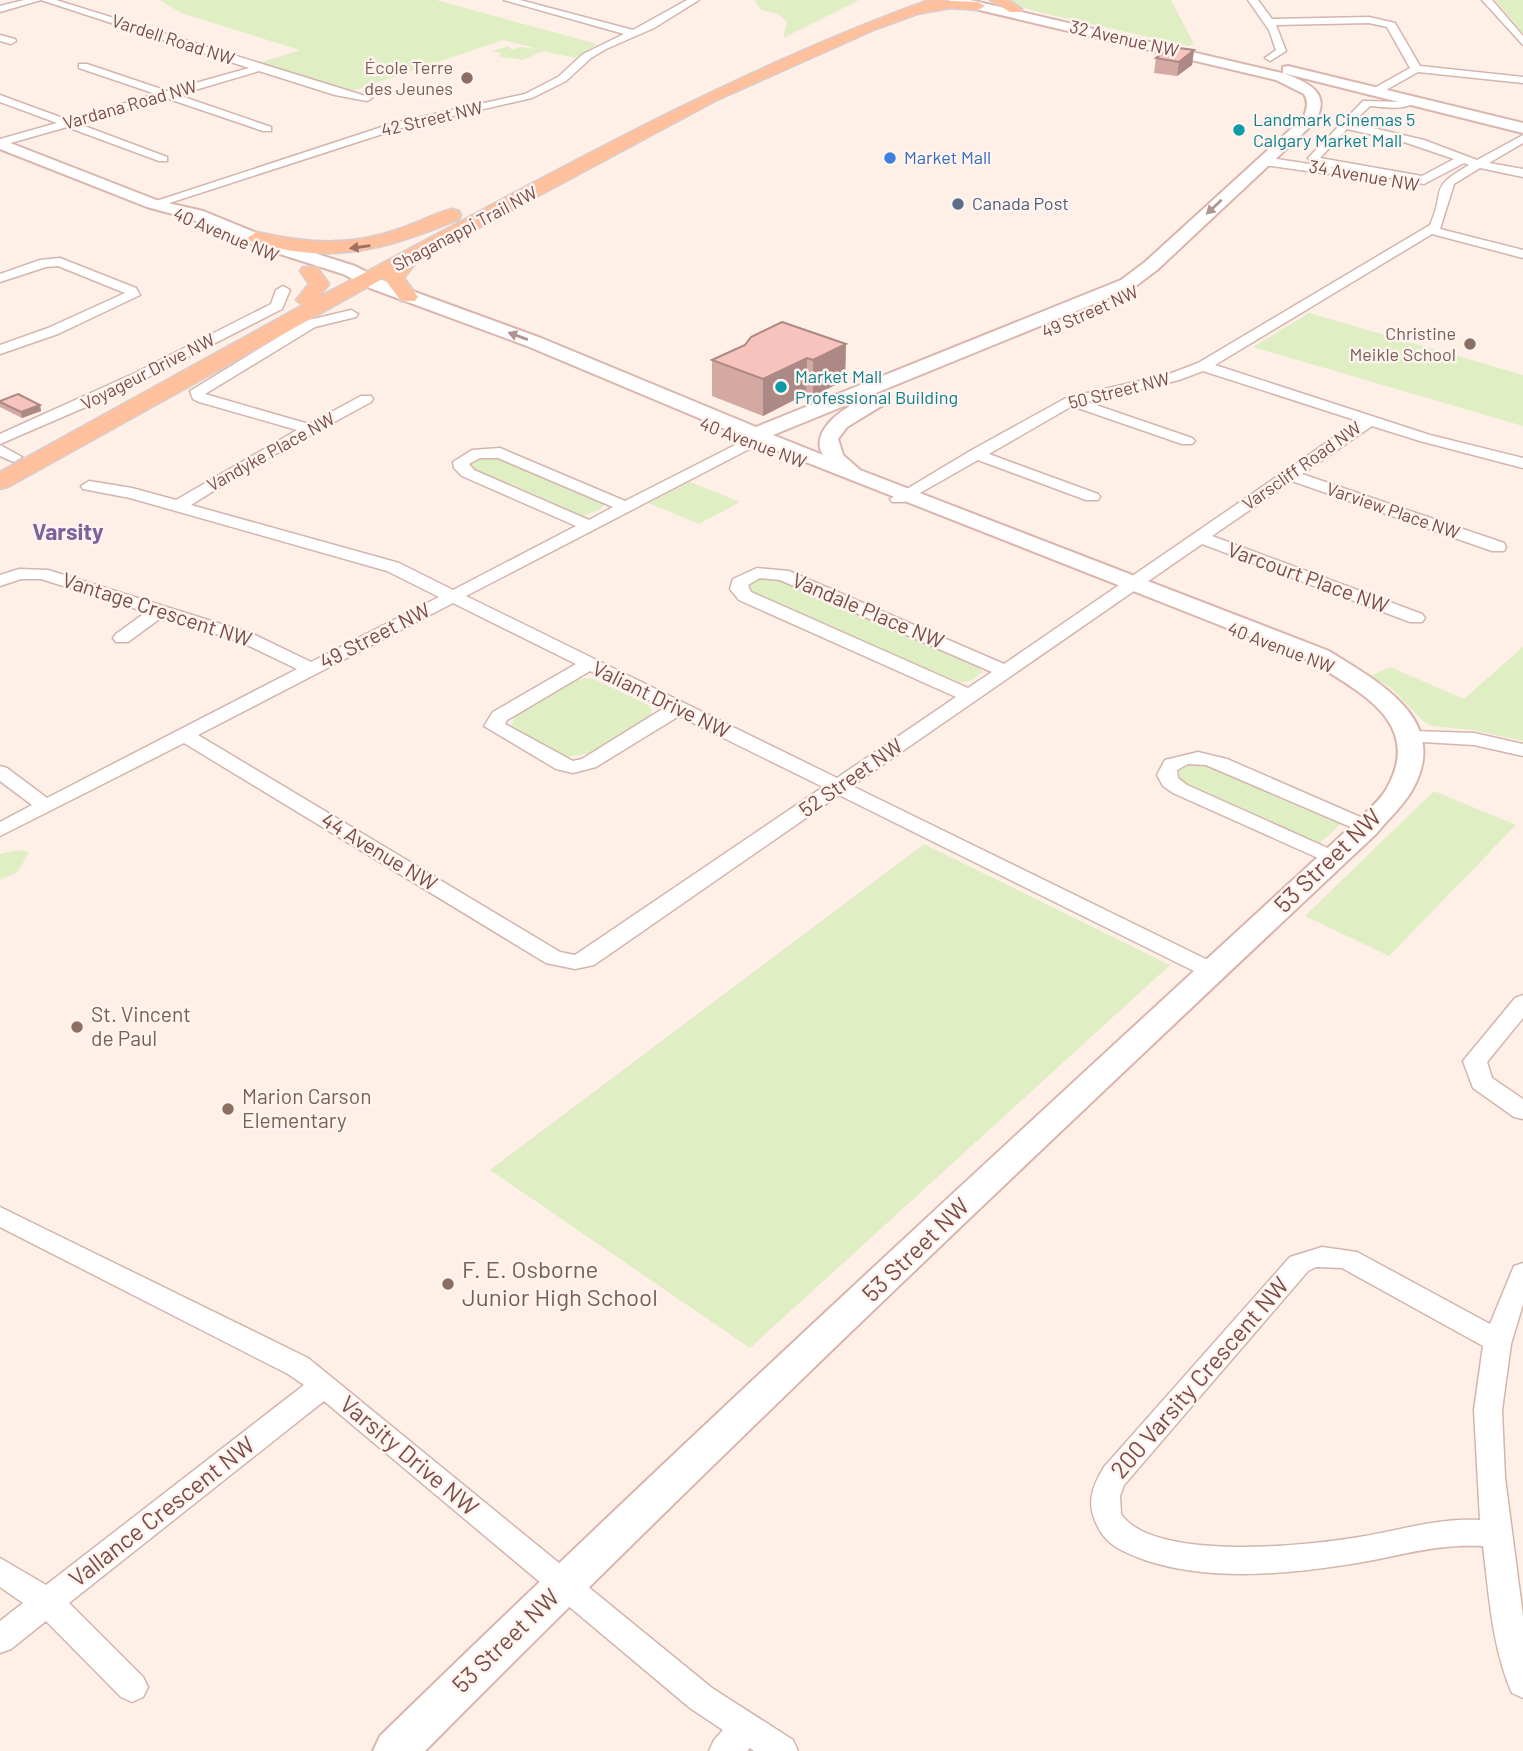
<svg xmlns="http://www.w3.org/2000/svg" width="1523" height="1751" viewBox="0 0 1523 1751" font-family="Barlow,sans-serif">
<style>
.green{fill:#dfeec3}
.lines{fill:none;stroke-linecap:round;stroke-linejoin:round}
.street-casing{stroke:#d4b5ae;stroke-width:3}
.secondary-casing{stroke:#dab5ad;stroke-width:4}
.primary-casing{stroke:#dacdcc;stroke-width:3}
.street{fill:#fff;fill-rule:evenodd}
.secondary{fill:#fff;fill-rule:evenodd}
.primary{fill:#ffc19d;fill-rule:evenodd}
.wall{fill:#d4a9a2}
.shaded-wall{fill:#ac8984}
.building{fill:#f6c4bc;stroke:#ac8984;stroke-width:2}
.oneway{fill:#af9491}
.oneway2{fill:#a27062}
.education-dot{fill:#8d6e63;stroke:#fff4ef;stroke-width:2.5}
.culture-dot{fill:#0f9aa8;stroke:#fff4ef;stroke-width:2.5}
.shop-dot{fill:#3f7fe0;stroke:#fff4ef;stroke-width:2.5}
.service-dot{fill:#5c6f8a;stroke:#fff4ef;stroke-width:2.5}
.labels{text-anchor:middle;stroke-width:5;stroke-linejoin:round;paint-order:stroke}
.far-street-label{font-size:18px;fill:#7a4d48;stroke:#fff4ef}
.far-education-label{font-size:18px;fill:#785e54;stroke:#fff4ef;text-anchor:end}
.far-culture-label{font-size:18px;fill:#0d838f;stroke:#fff4ef;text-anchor:start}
.far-shop-label{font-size:18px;fill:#366cbe;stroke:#fff4ef;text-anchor:start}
.far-service-label{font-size:18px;fill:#4e5e75;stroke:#fff4ef;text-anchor:start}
.street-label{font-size:21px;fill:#7a4d48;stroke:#fff4ef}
.education-label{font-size:21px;fill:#785e54;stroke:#fff4ef;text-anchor:start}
.far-district-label{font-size:23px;font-weight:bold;fill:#7b649e;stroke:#fff4ef}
.near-street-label{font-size:24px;fill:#7a4d48;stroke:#fff4ef}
.near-education-label{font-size:24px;fill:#785e54;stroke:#fff4ef;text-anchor:start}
</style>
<rect width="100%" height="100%" fill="#feefe7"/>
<path class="green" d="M 160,0 L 436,0 L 597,44 L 575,58 L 543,51 L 523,60 L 498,56 L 502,53 L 492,51 L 508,46 L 512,50 L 520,47 L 538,49 L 503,40 L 352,91 L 259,63 L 300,50 L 181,13 Z
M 754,0 L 859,0 L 783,38 L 787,22 L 778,14 L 761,10 Z
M 1002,0 L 1171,0 L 1194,44 L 1189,46 L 1038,12 Z
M 1495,0 L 1523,0 L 1523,33 Z
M 1309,313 L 1523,375 L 1523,426 L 1253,347 Z
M 494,456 L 601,501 L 604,504 L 602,508 L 584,516 L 576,515 L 473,470 L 469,463 L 475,458 Z
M 690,482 L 740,502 L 699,524 L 649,503 Z
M 758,578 L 778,578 L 976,664 L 983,672 L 970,681 L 956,683 L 752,593 L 748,584 Z
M 1523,647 L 1523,741 L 1473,730 L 1432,726 L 1424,722 L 1391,688 L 1371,676 L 1390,667 L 1464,699 Z
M 585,678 L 594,679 L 648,705 L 652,710 L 649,718 L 591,753 L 567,757 L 511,727 L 515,715 L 574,681 Z
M 1192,764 L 1212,767 L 1341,824 L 1319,844 L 1187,786 L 1180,782 L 1176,772 Z
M 1434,791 L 1516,825 L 1389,956 L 1305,916 Z
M 924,844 L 1170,965 L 750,1348 L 490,1170 Z
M 19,850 L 29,852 L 18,872 L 0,880 L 0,854 Z"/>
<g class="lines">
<defs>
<path id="street" d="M 24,0 L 41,0 L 0,12 L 0,6 Z
M 41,0 L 56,0 L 372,98 L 367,101 L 335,95 L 259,71 L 178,95 L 271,127 L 271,131 L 263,131 L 166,98 L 79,124 L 167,157 L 167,161 L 159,161 L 67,127 L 0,146 L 0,139 L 57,123 L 0,102 L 0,95 L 68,120 L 156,94 L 79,68 L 79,64 L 87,64 L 167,91 L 249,68 Z
M 504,0 L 520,0 L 633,30 L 687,0 L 699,0 L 654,28 L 606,49 L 591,58 L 566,81 L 532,98 L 401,128 L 157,207 L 147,204 L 394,123 L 525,94 L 558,77 L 583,54 L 624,34 Z
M 1248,0 L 1258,0 L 1272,19 L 1369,17 L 1395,23 L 1420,66 L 1523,77 L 1523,83 L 1418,72 L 1377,95 L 1369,95 L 1369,91 L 1410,68 L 1387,27 L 1369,23 L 1276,25 L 1286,51 L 1270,61 L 1265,58 L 1276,50 L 1269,30 Z
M 1482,0 L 1492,0 L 1523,36 L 1523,45 Z
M 0,35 L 15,39 L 16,41 L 11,44 L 0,41 Z
M 1411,99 L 1416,102 C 1403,111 1386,107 1370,106 L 1352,123 L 1424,140 L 1477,160 L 1523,135 L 1523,143 L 1489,163 L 1523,169 L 1523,177 L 1480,168 L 1454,184 L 1440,229 L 1523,250 L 1523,258 L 1432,234 L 1215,365 L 1430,435 L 1523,458 L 1523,468 L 1420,441 L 1372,426 L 1302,474 L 1504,543 L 1506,547 L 1504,551 L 1492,551 L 1292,481 L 1212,536 L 1422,614 L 1425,618 L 1422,622 L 1410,622 L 1202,544 L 852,786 L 1220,966 L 1223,971 L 1220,976 L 1212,978 L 1204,976 L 839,795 L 594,965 L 575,969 L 546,963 L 184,743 L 0,836 L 0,822 L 32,805 L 0,781 L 0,766 L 7,768 L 47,798 L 297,669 L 241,642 L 162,617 L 128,642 L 116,642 L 113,638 L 116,634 L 146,612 L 41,579 L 21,579 L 0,586 L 0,575 L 19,569 L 48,570 L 253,634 L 311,662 L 439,597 L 387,571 L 130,498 L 83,489 L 81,486 L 89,481 L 132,488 L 176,500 L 297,430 L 199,402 L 193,399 L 190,391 L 305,321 L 351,310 L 358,314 L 356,317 L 315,327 L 205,394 L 309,424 L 361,396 L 371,396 L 373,399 L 371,402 L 257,464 L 191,505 L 399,563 L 453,590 L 576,526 L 462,476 L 454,468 L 453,462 L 472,450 L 500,448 L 625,501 L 745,440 L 755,440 L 758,443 L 755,446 L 466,596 L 837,778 L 956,697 L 739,600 L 730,589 L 733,579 L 757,568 L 789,571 L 1004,664 L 1358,421 L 1203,371 L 1179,380 L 1087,402 L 1192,438 L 1195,441 L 1192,444 L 1182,444 L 1072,406 L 989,454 L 1098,494 L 1100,497 L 1098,500 L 1086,500 L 978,460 L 904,502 L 892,502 L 890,499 L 970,451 L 1066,398 L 1169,374 L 1198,363 L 1430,225 C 1447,188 1426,190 1469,165 L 1464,163 L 1424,184 L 1330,167 L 1334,170 L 1328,174 L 1264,165 L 1258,161 L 1264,157 L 1323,166 L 1312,163 L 1308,158 L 1363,101 L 1401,102 ZM 1347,129 L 1401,141 L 1454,159 L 1422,176 L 1320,158 ZM 480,458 L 498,458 L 613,507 L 589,520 L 474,470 L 469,464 ZM 760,578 L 780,580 L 992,672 L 968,688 L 751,592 L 748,585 ZM 453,603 L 576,664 L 493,712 L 484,726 L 556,769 L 573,773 L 596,767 L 679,716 L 823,787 L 575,955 L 560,952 L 198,735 ZM 590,671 L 664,708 L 582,759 L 573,761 L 505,724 L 507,720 Z
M 60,258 L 136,288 L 140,295 L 58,334 L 0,354 L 0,345 L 48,328 L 125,293 L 58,266 L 46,267 L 0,282 L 0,274 L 40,260 Z
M 283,286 L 290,290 L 282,309 L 111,396 L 0,444 L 0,434 L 135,373 L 271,304 L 276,290 Z
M 0,445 L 22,457 L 14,462 L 0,456 Z
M 1412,731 L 1474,733 L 1523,744 L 1523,756 L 1474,745 L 1405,741 L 1402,737 Z
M 1198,752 L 1227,759 L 1374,823 L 1377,827 L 1374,831 L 1360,831 L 1206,765 L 1188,764 L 1177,770 L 1178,778 L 1187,785 L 1341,854 L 1344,858 L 1341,862 L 1327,862 L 1173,793 L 1163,786 L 1157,775 L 1165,760 Z
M 1523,995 L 1523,1018 L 1487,1062 L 1492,1078 L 1523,1099 L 1523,1119 L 1514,1117 L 1473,1088 L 1463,1061 L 1515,998 Z
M 0,1207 L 308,1358 L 712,1688 L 793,1740 L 798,1751 L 754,1751 L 750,1748 L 747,1751 L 709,1751 L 714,1740 L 723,1730 L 690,1708 L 324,1401 L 69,1603 L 143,1677 L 148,1687 L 143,1697 L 132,1702 L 121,1697 L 46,1621 L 11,1649 L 0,1653 L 0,1621 L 23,1603 L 0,1587 L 0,1558 L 46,1585 L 304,1385 L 288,1374 L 0,1227 Z
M 1322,1247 L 1357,1252 L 1490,1324 L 1514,1266 L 1523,1263 L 1523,1304 L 1511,1344 L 1502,1410 L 1505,1478 L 1523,1616 L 1523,1698 L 1512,1693 C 1492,1648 1489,1594 1483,1546 C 1433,1544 1404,1555 1357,1563 C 1290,1574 1210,1582 1145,1560 C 1126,1553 1107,1546 1098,1527 C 1086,1504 1091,1489 1104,1467 L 1290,1257 ZM 1316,1267 L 1342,1268 L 1483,1346 L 1474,1410 L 1480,1520 C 1436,1518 1402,1530 1359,1537 C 1306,1546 1154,1562 1121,1514 L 1120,1496 L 1124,1485 L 1308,1271 Z"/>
<path id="secondary" d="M 948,0 L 970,0 L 1286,74 C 1311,84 1332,94 1314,123 L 1157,270 L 1133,288 L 773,435 L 823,455 C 805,427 863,392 883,397 L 886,401 L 883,405 L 847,427 L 838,439 L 843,455 L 860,470 L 1329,651 C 1380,683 1453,721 1411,792 C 1402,807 1388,819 1377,833 C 1056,1135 735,1438 425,1751 L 373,1751 L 380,1736 C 699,1425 1029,1123 1357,821 C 1367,811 1380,801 1387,788 C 1424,722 1359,692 1311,661 L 760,444 L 750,449 L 743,447 L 740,443 L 744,437 L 527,346 L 370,288 L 343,274 L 264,249 L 191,219 L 147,207 L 0,149 L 0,139 L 159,201 L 203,211 L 276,241 L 355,266 L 382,280 L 541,338 L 756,427 L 1121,280 L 1145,262 L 1303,118 C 1307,110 1309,102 1304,94 L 1276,80 L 954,4 Z
M 1288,66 L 1523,123 L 1523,133 L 1283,73 L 1283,67 Z"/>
<path id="primary" d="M 929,0 L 978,2 L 985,6 L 978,10 L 950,8 L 917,14 L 876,29 L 717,100 L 417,261 L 404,278 L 418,297 L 415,301 L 401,301 L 384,278 L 8,487 L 0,489 L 0,472 L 303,305 L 296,300 L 309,284 L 300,271 L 303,267 L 317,267 L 329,284 L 319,297 C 519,192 716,77 929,0 Z
M 990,0 L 1008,0 L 1022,9 L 1020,12 L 1010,12 Z
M 452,209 L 459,211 L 461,215 L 459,219 C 400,244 342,263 278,248 C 268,246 254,246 247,238 L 257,232 C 305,243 349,247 396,230 C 415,224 433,214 452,209 Z"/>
</defs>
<use href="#street" class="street-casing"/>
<use href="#secondary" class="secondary-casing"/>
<use href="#primary" class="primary-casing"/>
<use href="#street" class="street"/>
<use href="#secondary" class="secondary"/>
<use href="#primary" class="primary"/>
</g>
<path class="wall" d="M 1194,50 L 1192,65 L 1177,76 L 1154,73 L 1156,58 Z
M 846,344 L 845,380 L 813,396 L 806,394 L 763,416 L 712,396 L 712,360 Z
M 0,401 L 40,405 L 41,411 L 22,418 L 0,407 Z"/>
<path class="shaded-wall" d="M 1194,50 L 1192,65 L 1177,76 L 1179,62 Z
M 846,344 L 845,380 L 813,396 L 813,360 Z
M 807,358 L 806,394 L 763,416 L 763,379 Z
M 40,405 L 41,411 L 22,418 L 21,412 Z"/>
<path class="building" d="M 1171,47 L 1194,50 L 1179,62 L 1156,58 Z
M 782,322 L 846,344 L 813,360 L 807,358 L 763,379 L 712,360 L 745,345 L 751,337 Z
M 18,394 L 40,405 L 21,412 L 0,402 L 0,401 Z"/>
<defs><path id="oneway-solid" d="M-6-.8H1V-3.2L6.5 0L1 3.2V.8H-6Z" transform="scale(1.75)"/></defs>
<g class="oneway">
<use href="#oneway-solid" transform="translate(1214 207) rotate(137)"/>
<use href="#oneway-solid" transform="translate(518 336) rotate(-160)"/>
</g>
<use class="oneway2" href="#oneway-solid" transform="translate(360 247) rotate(172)"/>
<g class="education-dot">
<circle cx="467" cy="78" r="7"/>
<circle cx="1470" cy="344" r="7"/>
<circle cx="77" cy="1027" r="7"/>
<circle cx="228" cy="1109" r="7"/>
<circle cx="448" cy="1284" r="7"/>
</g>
<g class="culture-dot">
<circle cx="1239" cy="130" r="7"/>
<circle cx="781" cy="387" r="7"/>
</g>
<circle class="shop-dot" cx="890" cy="158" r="7"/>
<circle class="service-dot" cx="958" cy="204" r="7"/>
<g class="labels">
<g class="far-street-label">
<text transform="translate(1124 39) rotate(13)" y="6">32 Avenue NW</text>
<text transform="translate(173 40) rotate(18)" y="6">Vardell Road NW</text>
<text transform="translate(130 105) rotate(-16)" y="6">Vardana Road NW</text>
<text transform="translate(432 119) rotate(-13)" y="6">42 Street NW</text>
<text transform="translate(1364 176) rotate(10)" y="6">34 Avenue NW</text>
<text transform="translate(465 229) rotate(-28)" y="6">Shaganappi Trail NW</text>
<text transform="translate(226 235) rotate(23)" y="6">40 Avenue NW</text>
<text transform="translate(1090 312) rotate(-24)" y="6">49 Street NW</text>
<text transform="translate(148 372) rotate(-27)" y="6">Voyageur Drive NW</text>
<text transform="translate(1119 391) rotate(-14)" y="6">50 Street NW</text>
<text transform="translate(753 443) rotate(21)" y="6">40 Avenue NW</text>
<text transform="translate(271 452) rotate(-29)" y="6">Vandyke Place NW</text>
<text transform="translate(1302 466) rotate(-35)" y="6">Varscliff Road NW</text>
<text transform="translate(1393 511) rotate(19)" y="6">Varview Place NW</text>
<text transform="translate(1281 648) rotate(21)" y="6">40 Avenue NW</text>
</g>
<g class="far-education-label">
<text x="453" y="74">École Terre<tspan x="453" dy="21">des Jeunes</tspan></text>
<text x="1456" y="340">Christine<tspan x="1456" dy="21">Meikle School</tspan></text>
</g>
<g class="far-culture-label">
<text x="1253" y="126">Landmark Cinemas 5<tspan x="1253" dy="21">Calgary Market Mall</tspan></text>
<text x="795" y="383">Market Mall<tspan x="795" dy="21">Professional Building</tspan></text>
</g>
<g class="far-shop-label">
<text x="904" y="164">Market Mall</text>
</g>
<g class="far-service-label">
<text x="972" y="210">Canada Post</text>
</g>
<g class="street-label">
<text transform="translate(1308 578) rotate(20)" y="7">Varcourt Place NW</text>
<text transform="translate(157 610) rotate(18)" y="7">Vantage Crescent NW</text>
<text transform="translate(868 611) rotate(23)" y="7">Vandale Place NW</text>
<text transform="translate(375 636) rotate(-27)" y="7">49 Street NW</text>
<text transform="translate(661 700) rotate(26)" y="7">Valiant Drive NW</text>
<text transform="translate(851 778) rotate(-35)" y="7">52 Street NW</text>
<text transform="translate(379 852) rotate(31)" y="7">44 Avenue NW</text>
</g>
<g class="education-label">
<text x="91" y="1022">St. Vincent<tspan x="91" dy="24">de Paul</tspan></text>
<text x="242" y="1104">Marion Carson<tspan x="242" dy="24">Elementary</tspan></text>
</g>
<g class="far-district-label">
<text x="68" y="540">Varsity</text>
</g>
<g class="near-street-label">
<text transform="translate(1328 861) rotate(-44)" y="8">53 Street NW</text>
<text transform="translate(916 1250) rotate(-44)" y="8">53 Street NW</text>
<text transform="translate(1200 1378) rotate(-49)" y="8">200 Varsity Crescent NW</text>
<text transform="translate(409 1456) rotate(40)" y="8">Varsity Drive NW</text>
<text transform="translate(162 1512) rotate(-38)" y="8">Vallance Crescent NW</text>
<text transform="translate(506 1641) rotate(-44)" y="8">53 Street NW</text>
</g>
<g class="near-education-label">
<text x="462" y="1278">F. E. Osborne<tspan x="462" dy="28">Junior High School</tspan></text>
</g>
</g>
</svg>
